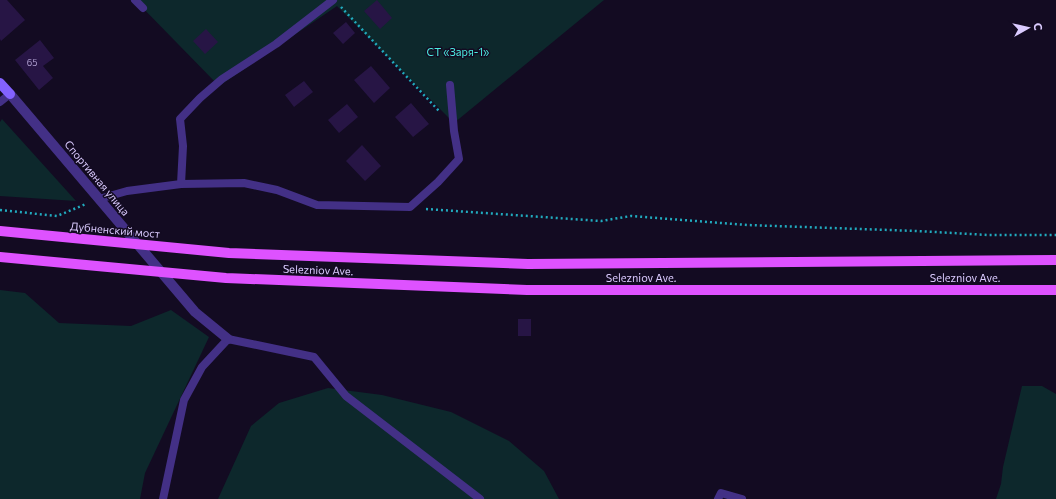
<svg xmlns="http://www.w3.org/2000/svg" width="1056" height="499" viewBox="0 0 1056 499" font-family="Commissioner,sans-serif">
<style>
.green{fill:#0d282c}
.building{fill:#271545}
.lines{fill:none;stroke-linecap:round;stroke-linejoin:round}
.path{stroke:#21aabe;stroke-width:2.5;stroke-dasharray:2 3;stroke-linecap:butt}
.lane{stroke:#433086;stroke-width:8}
.street{stroke:#433086;stroke-width:10}
.secondary{stroke:#8362ff;stroke-width:10}
.primary{stroke:#de52ff;stroke-width:10}
.labels{text-anchor:middle;stroke-width:3;stroke-linejoin:round;paint-order:stroke}
.number-label{font-size:9px;fill:#ae9ed0}
.park-label{font-size:11px;fill:#4bece1;stroke:#130b22}
.street-label{font-size:11px;fill:#dbcbff;stroke:#130b22}
</style>
<rect width="100%" height="100%" fill="#130b22"/>
<path class="green" d="M 135,0 L 604,0 L 454,123 L 337,6 L 219,86 Z
M 2,119 L 76,201 L 0,196 L 0,122 Z
M 0,290 L 25,293 L 59,323 L 131,326 L 171,310 L 209,337 L 145,473 L 140,499 L 0,499 Z
M 1022,386 L 1042,386 L 1056,394 L 1056,499 L 996,499 L 1001,484 L 1003,467 Z
M 328,388 L 382,395 L 451,412 L 509,441 L 544,471 L 559,499 L 218,499 L 251,426 L 279,403 Z"/>
<path class="building" d="M 0,0 L 7,0 L 25,20 L 1,41 L 0,39 Z
M 377,0 L 392,18 L 380,29 L 364,11 Z
M 346,22 L 355,33 L 343,44 L 333,33 Z
M 206,29 L 218,42 L 205,54 L 193,41 Z
M 40,40 L 54,58 L 43,66 L 53,78 L 39,90 L 15,60 Z
M 371,66 L 390,88 L 374,103 L 354,80 Z
M 304,81 L 313,92 L 294,107 L 285,95 Z
M 411,103 L 429,124 L 413,137 L 395,117 Z
M 347,104 L 358,117 L 339,133 L 328,120 Z
M 362,145 L 381,166 L 365,181 L 346,161 Z
M 518,319 L 531,319 L 531,336 L 518,336 Z"/>
<g class="lines">
<path class="path" d="M 341,7 L 439,111
M 426,209 L 601,221 L 631,216 L 747,225 L 917,231 L 988,235 L 1056,235
M 0,210 L 57,216 L 86,204"/>
<path class="lane" d="M 135,0 L 143,8
M 0,102 L 10,94
M 181,184 L 183,146 L 180,119 L 200,98 L 222,79 L 276,44 L 333,0
M 99,199 L 127,191 L 181,184 L 244,183 L 277,190 L 317,205 L 410,207 L 438,182 L 459,159 L 454,131 L 450,85
M 163,499 L 184,400 L 202,367 L 228,339 L 314,357 L 346,396 L 480,499
M 718,499 L 721,493 L 742,499"/>
<path class="street" d="M 10,94 L 195,312 L 228,339"/>
<path class="secondary" d="M 0,83 L 10,94"/>
<path class="primary" d="M 0,231 L 229,253 L 528,264 L 1056,260
M 0,257 L 226,278 L 527,290 L 1056,290"/>
</g>
<g class="labels">
<g class="number-label">
<text x="32" y="66">65</text>
</g>
<g class="park-label">
<text x="458" y="56">СТ «Заря-1»</text>
</g>
<g class="street-label">
<text transform="translate(97 178) rotate(50)" y="4">Спортивная улица</text>
<text transform="translate(115 230) rotate(5)" y="4">Дубненский мост</text>
<text transform="translate(318 270) rotate(2)" y="4">Selezniov Ave.</text>
<text x="641" y="282">Selezniov Ave.</text>
<text x="965" y="282">Selezniov Ave.</text>
</g>
</g>
<g transform="translate(1028 28) rotate(82)" stroke="#130b22" stroke-width="3" paint-order="stroke">
<path d="M0-3L7 15L0 10L-7 15Z" fill="#dbcbff"/>
<text y="-6" font-size="11" font-weight="bold" text-anchor="middle" fill="#dbcbff">С</text>
</g>
</svg>
